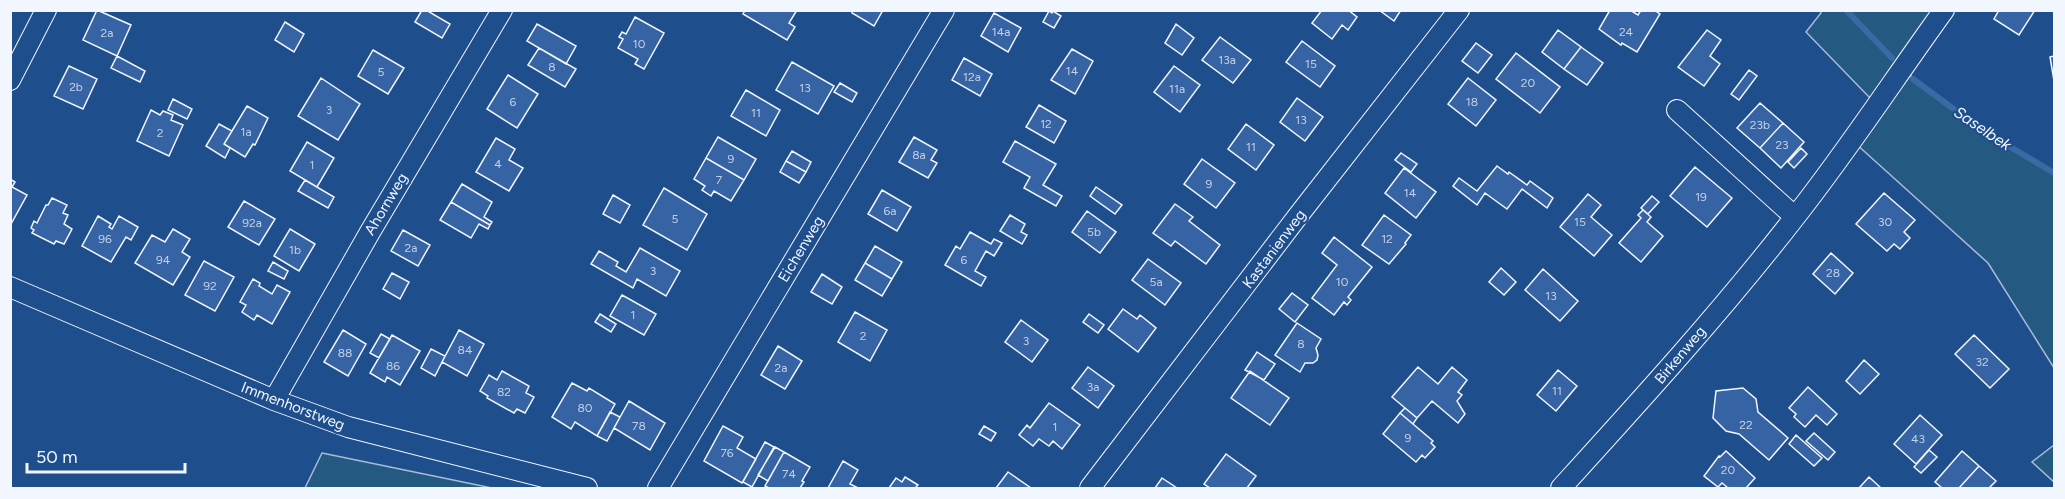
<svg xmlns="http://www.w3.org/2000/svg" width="2065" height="499" viewBox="0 0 2065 499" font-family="Figtree,sans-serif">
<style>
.green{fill:#245a82;stroke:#a8bbd7;stroke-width:1.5}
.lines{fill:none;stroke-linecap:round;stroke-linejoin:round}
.stream{stroke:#3b69a3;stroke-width:6}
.building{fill:#3563a3;stroke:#f2f6ff;stroke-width:1.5}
.minor-casing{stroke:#f2f6ff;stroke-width:22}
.minor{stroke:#1f4e8c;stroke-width:20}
.labels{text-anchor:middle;stroke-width:4.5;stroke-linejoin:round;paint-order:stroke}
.number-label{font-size:12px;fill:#c3d1e8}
.street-label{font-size:15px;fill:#f2f6ff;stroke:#1f4e8c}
.water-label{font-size:16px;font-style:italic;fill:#f2f6ff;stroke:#1f4e8c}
</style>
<rect width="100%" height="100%" fill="#1f4e8c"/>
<path class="green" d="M 1820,11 L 1933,11 L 1897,63 C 1942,107 1999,143 2054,173 L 2054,368 L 1988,263 L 1855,143 L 1883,106 L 1869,97 L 1806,32 L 1821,13 Z
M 2054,445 L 2054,482 L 2032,462 Z
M 322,453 L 492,488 L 305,488 Z"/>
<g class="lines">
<path class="stream" d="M 1846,10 L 1892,58
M 1913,79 L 1982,130 L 2054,173"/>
</g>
<path class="building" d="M 97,10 L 131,25 L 117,56 L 83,40 Z
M 422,10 L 426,10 L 450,24 L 442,38 L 415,22 Z
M 745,10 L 797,10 L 789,23 L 795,27 L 787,40 L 743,14 Z
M 853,10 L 883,10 L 874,26 L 852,13 Z
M 1322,10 L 1348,10 L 1357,17 L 1348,30 L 1342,25 L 1332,39 L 1312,23 Z
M 1379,10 L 1401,10 L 1394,21 Z
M 1610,10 L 1630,10 L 1638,15 L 1641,10 L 1654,10 L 1660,14 L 1637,52 L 1622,43 L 1621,45 L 1599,29 Z
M 1999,10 L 2035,10 L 2019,35 L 1994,19 Z
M 1049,11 L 1052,13 L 1053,11 L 1061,16 L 1054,28 L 1043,22 Z
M 994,13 L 1021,28 L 1008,52 L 981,36 Z
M 635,17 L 664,33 L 644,69 L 635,64 L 638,59 L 618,48 L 623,39 L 619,37 L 622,32 L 626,34 Z
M 285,22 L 304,34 L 294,52 L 275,40 Z
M 537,24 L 576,46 L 566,64 L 527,41 Z
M 1176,24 L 1194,38 L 1182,55 L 1165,43 Z
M 1558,30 L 1581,47 L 1564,69 L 1542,52 Z
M 1707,30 L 1721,40 L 1710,56 L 1720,64 L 1704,86 L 1678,67 Z
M 1220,37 L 1251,60 L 1233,83 L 1202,60 Z
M 1302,41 L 1335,66 L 1320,87 L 1286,62 Z
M 1476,43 L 1492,55 L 1478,73 L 1462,61 Z
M 1581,47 L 1603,63 L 1587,85 L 1564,69 Z
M 539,48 L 576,69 L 565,87 L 528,65 Z
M 1072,49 L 1093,61 L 1075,94 L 1051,80 Z
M 373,50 L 404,68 L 388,94 L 358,76 Z
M 1516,53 L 1560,87 L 1540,113 L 1496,79 Z
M 117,56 L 145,71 L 140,82 L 111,68 Z
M 2054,56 L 2054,81 L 2050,57 Z
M 964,58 L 992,74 L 980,96 L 952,80 Z
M 792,62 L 834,86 L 818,114 L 776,90 Z
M 69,66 L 97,79 L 83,109 L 54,96 Z
M 1174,66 L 1200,85 L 1180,112 L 1154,92 Z
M 1749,70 L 1757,76 L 1739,100 L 1731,94 Z
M 508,75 L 538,94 L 517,128 L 487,109 Z
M 321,78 L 360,104 L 338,140 L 298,116 Z
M 1468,78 L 1496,100 L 1476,126 L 1448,104 Z
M 840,83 L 857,93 L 852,102 L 834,92 Z
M 746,90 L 780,110 L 766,136 L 731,116 Z
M 1297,98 L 1323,117 L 1305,141 L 1280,122 Z
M 173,99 L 192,109 L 187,119 L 168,110 Z
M 1760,103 L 1783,123 L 1760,148 L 1737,128 Z
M 1039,105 L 1066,121 L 1054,143 L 1026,127 Z
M 247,106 L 268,118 L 255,145 L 253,144 L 245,157 L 224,144 Z
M 151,110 L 160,115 L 163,111 L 173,115 L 171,120 L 183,125 L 169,156 L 137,141 Z
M 1783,123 L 1804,142 L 1781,168 L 1760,148 Z
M 219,124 L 232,131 L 224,144 L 230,148 L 225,158 L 206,146 Z
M 1246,124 L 1274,145 L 1256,170 L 1228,149 Z
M 718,137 L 756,159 L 744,180 L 706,158 Z
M 914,137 L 937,150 L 931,160 L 937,163 L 928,178 L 899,162 Z
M 496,138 L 515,149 L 509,160 L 523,168 L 509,191 L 476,172 Z
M 1015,141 L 1056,164 L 1043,185 L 1062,196 L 1056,206 L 1024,188 L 1030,177 L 1003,162 Z
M 307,142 L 334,158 L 317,187 L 290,171 Z
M 1801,148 L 1807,154 L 1794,168 L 1788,162 Z
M 792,151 L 811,162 L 806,172 L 786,161 Z
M 1401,153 L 1417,164 L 1411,172 L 1395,160 Z
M 706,158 L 744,180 L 731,201 L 714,191 L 711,196 L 702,190 L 705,186 L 694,179 Z
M 1202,159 L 1235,183 L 1216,208 L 1184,184 Z
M 786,161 L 806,172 L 799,183 L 780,172 Z
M 1497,166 L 1508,174 L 1509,172 L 1527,185 L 1530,181 L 1553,198 L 1547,208 L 1522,189 L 1507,209 L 1485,193 L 1477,205 L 1453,186 L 1459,178 L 1477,191 Z
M 1695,167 L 1732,198 L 1707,227 L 1670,196 Z
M 1404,168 L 1436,192 L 1416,218 L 1385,193 Z
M 10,179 L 15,182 L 12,187 L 27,195 L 11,224 Z
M 305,180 L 334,197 L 328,208 L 298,191 Z
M 462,184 L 492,202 L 484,217 L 492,222 L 490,225 L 451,202 Z
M 1096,187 L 1122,205 L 1115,214 L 1090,196 Z
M 664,188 L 707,214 L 687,250 L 643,225 Z
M 882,190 L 911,207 L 897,231 L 868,214 Z
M 1884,193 L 1915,220 L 1904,232 L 1910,238 L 1900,249 L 1894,244 L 1887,251 L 1856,224 Z
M 1588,194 L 1601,205 L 1591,217 L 1612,235 L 1594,256 L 1560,227 Z
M 613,195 L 630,205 L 620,223 L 603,214 Z
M 1652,196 L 1659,202 L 1648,214 L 1641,208 Z
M 52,198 L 67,205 L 63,213 L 68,215 L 64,224 L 72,229 L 64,244 L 56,241 L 54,244 L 32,233 L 34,230 L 31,228 L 34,221 L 37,223 L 46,205 L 48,205 Z
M 244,201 L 275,219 L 259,245 L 228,227 Z
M 451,202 L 490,225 L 488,229 L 479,224 L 471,238 L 440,220 Z
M 1175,204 L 1193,217 L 1189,221 L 1220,245 L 1206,264 L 1175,241 L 1171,246 L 1153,233 Z
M 1643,210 L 1651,217 L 1647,222 L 1663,236 L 1641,262 L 1619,243 L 1641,218 L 1638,215 Z
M 1087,211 L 1116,232 L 1100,253 L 1072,232 Z
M 1010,215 L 1025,224 L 1021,232 L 1027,235 L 1022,244 L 1000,231 Z
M 1384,215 L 1411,235 L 1405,243 L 1406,244 L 1389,264 L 1362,245 Z
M 98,216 L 111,224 L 109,227 L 112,229 L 119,216 L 138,227 L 131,240 L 126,237 L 111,262 L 82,246 Z
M 173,229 L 190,239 L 182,252 L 190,257 L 173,285 L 135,263 L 152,235 L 165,242 Z
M 290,229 L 315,244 L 299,271 L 274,256 Z
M 403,230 L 430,245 L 418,266 L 391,251 Z
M 970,232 L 991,244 L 994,239 L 1002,243 L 994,256 L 986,251 L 975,271 L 986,277 L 981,286 L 945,265 L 956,246 L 960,249 Z
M 1334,237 L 1372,267 L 1348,297 L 1351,300 L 1347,305 L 1344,302 L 1334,315 L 1312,298 L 1337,265 L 1322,253 Z
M 875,246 L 902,262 L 892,279 L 865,263 Z
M 640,248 L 680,271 L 666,296 L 637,279 L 633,288 L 591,264 L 599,251 L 618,262 L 616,266 L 626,272 Z
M 1831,253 L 1853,273 L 1835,294 L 1813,274 Z
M 1148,259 L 1181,283 L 1165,305 L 1132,280 Z
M 204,261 L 234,277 L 215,311 L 185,295 Z
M 273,262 L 288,271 L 284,279 L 268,271 Z
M 865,263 L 892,279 L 882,296 L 855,280 Z
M 1501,268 L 1516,282 L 1504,295 L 1489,282 Z
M 1543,269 L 1578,301 L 1560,321 L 1525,290 Z
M 392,273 L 409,282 L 400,299 L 383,289 Z
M 822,274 L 842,287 L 832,304 L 811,292 Z
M 253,279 L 260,283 L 259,286 L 272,294 L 277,285 L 290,292 L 272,324 L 257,315 L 254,320 L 242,312 L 246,305 L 240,302 Z
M 1292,293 L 1308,305 L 1295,322 L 1279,309 Z
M 622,295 L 656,314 L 644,335 L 610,316 Z
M 1123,309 L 1137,319 L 1140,315 L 1156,328 L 1138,352 L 1108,329 Z
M 855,312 L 887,330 L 870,361 L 838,342 Z
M 600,314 L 616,324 L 611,332 L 595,322 Z
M 1089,314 L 1104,325 L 1098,333 L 1083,322 Z
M 1021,320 L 1048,340 L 1032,362 L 1005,342 Z
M 1297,323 L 1321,339 L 1316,348 L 1318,355 L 1317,360 L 1313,363 L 1305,363 L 1300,372 L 1275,355 Z
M 343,330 L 366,344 L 348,376 L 324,362 Z
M 459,330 L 484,344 L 467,376 L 442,362 Z
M 381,334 L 390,339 L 379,358 L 370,353 Z
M 392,335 L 420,351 L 400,385 L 387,377 L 385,382 L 370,373 Z
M 1974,335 L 2009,369 L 1990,388 L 1955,354 Z
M 778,346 L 802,361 L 785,389 L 761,375 Z
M 431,349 L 445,356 L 435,376 L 421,368 Z
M 1257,352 L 1275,364 L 1264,380 L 1245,370 Z
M 1864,360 L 1879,374 L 1860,394 L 1846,381 Z
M 1088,367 L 1114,386 L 1098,408 L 1072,388 Z
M 1418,367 L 1438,384 L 1452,367 L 1467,380 L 1458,392 L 1462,395 L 1457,401 L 1465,414 L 1458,423 L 1432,401 L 1417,418 L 1392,397 Z
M 1558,370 L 1577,386 L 1556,411 L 1537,395 Z
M 502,371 L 529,386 L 526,393 L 534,397 L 525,413 L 517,409 L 514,413 L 487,398 L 488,396 L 480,391 L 489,375 L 497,380 Z
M 1250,371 L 1289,398 L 1270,425 L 1231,398 Z
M 572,383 L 587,391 L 589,388 L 615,404 L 597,436 L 575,422 L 571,429 L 552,417 Z
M 1808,387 L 1837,414 L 1827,425 L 1816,415 L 1805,427 L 1794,417 L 1796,414 L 1789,408 Z
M 1743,388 L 1756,399 L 1758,412 L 1788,438 L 1769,460 L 1739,434 L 1726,431 L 1713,418 L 1716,391 Z
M 629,401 L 665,423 L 650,450 L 614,428 Z
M 1049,403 L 1080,425 L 1062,449 L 1053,441 L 1049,446 L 1039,439 L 1033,446 L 1019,435 L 1027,425 L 1030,428 Z
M 1405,408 L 1417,418 L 1413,424 L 1400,413 Z
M 610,412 L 620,417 L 607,441 L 597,436 Z
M 1400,413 L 1433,441 L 1431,443 L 1435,447 L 1425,458 L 1422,455 L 1416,462 L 1383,434 Z
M 1920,415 L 1942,435 L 1916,464 L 1894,444 Z
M 723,426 L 743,437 L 737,448 L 756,459 L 742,483 L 704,461 Z
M 984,426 L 996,433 L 991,441 L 979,434 Z
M 1814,433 L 1835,452 L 1828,460 L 1806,441 Z
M 1796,435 L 1822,458 L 1814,466 L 1789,444 Z
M 765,442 L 774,447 L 752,487 L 743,482 Z
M 775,447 L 784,452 L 768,481 L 758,475 Z
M 1929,450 L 1937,457 L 1921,473 L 1914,467 Z
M 1726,451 L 1755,478 L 1746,488 L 1728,488 L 1722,483 L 1718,487 L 1704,476 L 1719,456 L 1720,457 Z
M 1962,451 L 1979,466 L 1959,488 L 1942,488 L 1935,482 Z
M 784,452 L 810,467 L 802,481 L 804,482 L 800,488 L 769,488 L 765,486 Z
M 1226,454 L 1256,476 L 1247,488 L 1210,488 L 1204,484 Z
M 843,461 L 858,470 L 850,484 L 858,488 L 828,488 Z
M 1979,466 L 1996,481 L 1989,488 L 1959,488 Z
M 1008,472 L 1031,488 L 996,488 Z
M 905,477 L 918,485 L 915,488 L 889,488 L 896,478 L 902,482 Z
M 1869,477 L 1881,488 L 1859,488 Z
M 1162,478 L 1177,488 L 1155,488 Z"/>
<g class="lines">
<defs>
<path id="minor" d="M 10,80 L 46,10
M 1677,110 L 1795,217
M 10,287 L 274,400 L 348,427 L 587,488
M 274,400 L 370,232 L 502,10
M 658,488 L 944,10
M 1090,488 L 1301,212 L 1459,10
M 1561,488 C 1641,400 1722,311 1795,217 C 1848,150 1894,79 1944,10"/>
</defs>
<use href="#minor" class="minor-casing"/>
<use href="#minor" class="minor"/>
</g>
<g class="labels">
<g class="number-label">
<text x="1001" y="36">14a</text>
<text x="1626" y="36">24</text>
<text x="107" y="37">2a</text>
<text x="639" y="48">10</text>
<text x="1227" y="64">13a</text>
<text x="1311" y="68">15</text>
<text x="552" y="71">8</text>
<text x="1072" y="75">14</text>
<text x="381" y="76">5</text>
<text x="972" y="81">12a</text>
<text x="1528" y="87">20</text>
<text x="76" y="91">2b</text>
<text x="805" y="92">13</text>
<text x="1177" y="93">11a</text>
<text x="513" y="106">6</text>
<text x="1472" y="106">18</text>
<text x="329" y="114">3</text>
<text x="756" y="117">11</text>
<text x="1301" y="124">13</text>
<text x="1046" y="128">12</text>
<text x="1760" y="129">23b</text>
<text x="246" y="136">1a</text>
<text x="160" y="137">2</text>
<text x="1782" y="149">23</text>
<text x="1251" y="151">11</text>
<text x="919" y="159">8a</text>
<text x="731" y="163">9</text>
<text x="498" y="168">4</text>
<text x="312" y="169">1</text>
<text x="719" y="184">7</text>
<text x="1209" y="188">9</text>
<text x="1410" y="197">14</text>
<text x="1701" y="201">19</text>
<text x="890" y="215">6a</text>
<text x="675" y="223">5</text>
<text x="1580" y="226">15</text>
<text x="1885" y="226">30</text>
<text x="252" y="227">92a</text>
<text x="1094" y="236">5b</text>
<text x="105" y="243">96</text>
<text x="1387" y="243">12</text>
<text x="411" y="252">2a</text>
<text x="295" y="254">1b</text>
<text x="163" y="264">94</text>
<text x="964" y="264">6</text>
<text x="653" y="275">3</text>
<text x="1833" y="277">28</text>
<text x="1156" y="286">5a</text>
<text x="1342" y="286">10</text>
<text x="210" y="290">92</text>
<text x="1551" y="300">13</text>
<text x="633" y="319">1</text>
<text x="863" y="340">2</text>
<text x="1026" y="345">3</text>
<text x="1301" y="348">8</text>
<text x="465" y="354">84</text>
<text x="345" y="357">88</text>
<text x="1982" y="366">32</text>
<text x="393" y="370">86</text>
<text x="781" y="372">2a</text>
<text x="1093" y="391">3a</text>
<text x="1557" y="395">11</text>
<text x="504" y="396">82</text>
<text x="585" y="412">80</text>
<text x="1746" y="429">22</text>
<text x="639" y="430">78</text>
<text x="1055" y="431">1</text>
<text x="1408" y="442">9</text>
<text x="1918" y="443">43</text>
<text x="727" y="457">76</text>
<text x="1728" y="474">20</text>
<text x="789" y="478">74</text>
</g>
<g class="street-label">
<text transform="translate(386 204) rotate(-59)" y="5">Ahornweg</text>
<text transform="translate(801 249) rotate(-59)" y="5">Eichenweg</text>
<text transform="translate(1274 249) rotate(-53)" y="5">Kastanienweg</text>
<text transform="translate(1680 355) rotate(-50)" y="5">Birkenweg</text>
<text transform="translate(293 406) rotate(21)" y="5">Immenhorstweg</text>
</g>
<g class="water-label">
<text transform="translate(1983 128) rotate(34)" y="6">Saselbek</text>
</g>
</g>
<rect width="2065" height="499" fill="none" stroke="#f2f6ff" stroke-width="24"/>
<path d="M27 463v9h158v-9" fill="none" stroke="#f2f6ff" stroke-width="3"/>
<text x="36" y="463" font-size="18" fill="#f2f6ff" stroke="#1f4e8c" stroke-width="4.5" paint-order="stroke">50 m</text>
</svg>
